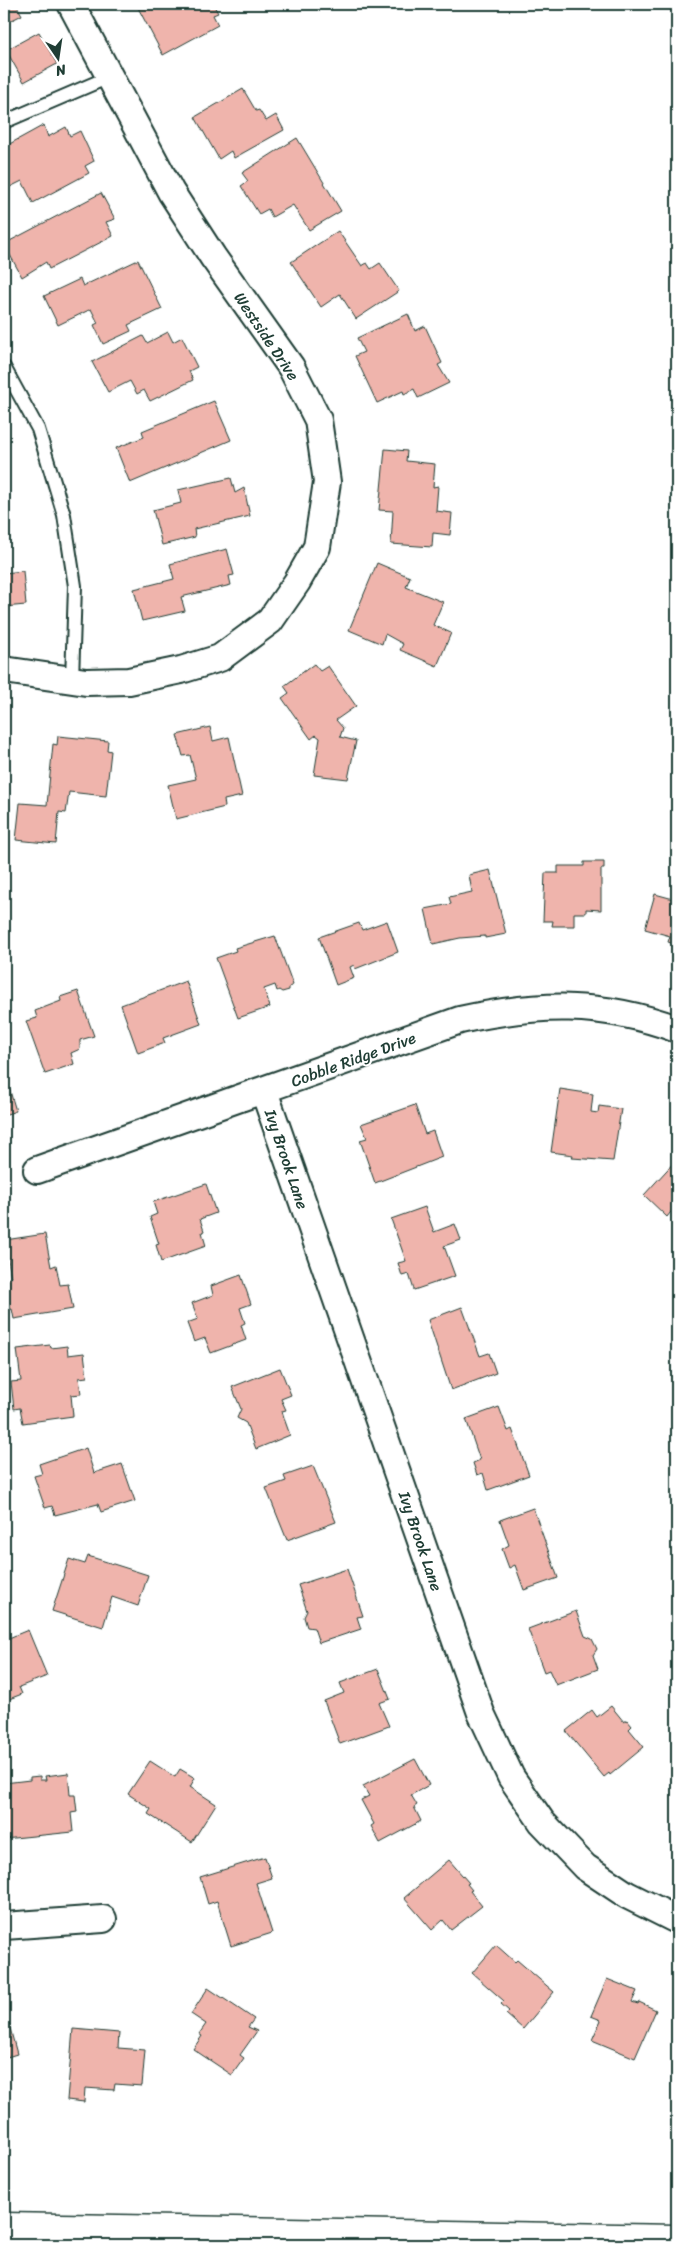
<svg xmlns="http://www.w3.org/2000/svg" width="681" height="2249" viewBox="0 0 681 2249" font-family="Sriracha,sans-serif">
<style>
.building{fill:#efb4ac;stroke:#1f3d34}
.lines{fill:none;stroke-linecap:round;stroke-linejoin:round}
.service-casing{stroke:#1f3d34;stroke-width:16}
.minor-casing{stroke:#1f3d34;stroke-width:30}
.tertiary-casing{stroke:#1f3d34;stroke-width:31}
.service{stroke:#fff;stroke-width:12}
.minor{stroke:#fff;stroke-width:26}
.tertiary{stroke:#fff;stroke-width:28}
.labels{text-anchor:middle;stroke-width:4;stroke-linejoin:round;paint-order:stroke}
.street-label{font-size:16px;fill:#1f3d34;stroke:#fff}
</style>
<rect width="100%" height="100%" fill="#fff"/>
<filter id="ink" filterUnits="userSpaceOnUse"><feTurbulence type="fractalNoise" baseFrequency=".02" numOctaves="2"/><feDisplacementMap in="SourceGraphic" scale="10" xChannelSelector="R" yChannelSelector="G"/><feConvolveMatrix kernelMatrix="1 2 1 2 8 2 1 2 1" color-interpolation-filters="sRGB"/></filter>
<g filter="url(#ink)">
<path class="building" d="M 4,4 L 16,4 L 22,15 L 4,24 Z
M 136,4 L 213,4 L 218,13 L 213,15 L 218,25 L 163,55 Z
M 39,32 L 57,64 L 24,82 L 6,50 Z
M 243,89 L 256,111 L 259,110 L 266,121 L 276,115 L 284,130 L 234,158 L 231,151 L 219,159 L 195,117 Z
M 44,125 L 48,137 L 66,127 L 70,136 L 80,131 L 94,161 L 85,166 L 89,173 L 33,203 L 22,181 L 4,190 L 4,147 Z
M 297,138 L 341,211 L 309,230 L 293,205 L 272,217 L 268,209 L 259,214 L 241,186 L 248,181 L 242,173 Z
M 101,193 L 115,219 L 106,222 L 113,236 L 49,269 L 46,262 L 22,277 L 4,244 Z
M 338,231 L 362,266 L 367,263 L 371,269 L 380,263 L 399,291 L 356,319 L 340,294 L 321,307 L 291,262 Z
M 138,260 L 162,309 L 128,325 L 131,331 L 103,344 L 94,325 L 98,323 L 91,309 L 58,325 L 44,296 L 80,279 L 83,286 Z
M 408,314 L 415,331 L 425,326 L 442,363 L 438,365 L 449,383 L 418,398 L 414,389 L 404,394 L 403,391 L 377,403 L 355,356 L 364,352 L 357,338 Z
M 168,332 L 173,342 L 182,337 L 197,367 L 189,371 L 193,380 L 150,401 L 144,390 L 137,394 L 130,381 L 108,392 L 92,362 L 143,336 L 147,343 Z
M 214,401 L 231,440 L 130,483 L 116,448 L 144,437 L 142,431 Z
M 385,449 L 407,451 L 406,461 L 435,464 L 433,487 L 438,486 L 436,511 L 452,513 L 450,535 L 433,533 L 432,547 L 391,544 L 393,511 L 379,510 Z
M 231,478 L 235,493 L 244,488 L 250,516 L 194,529 L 195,537 L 162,545 L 153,510 L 181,503 L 178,490 Z
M 227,549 L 234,575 L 229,576 L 231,585 L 181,597 L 185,611 L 142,621 L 134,589 L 174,579 L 170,564 Z
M 377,563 L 410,577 L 406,587 L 443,602 L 433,625 L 451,633 L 437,666 L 400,650 L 403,644 L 385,634 L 382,644 L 349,630 Z
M 23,571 L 26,605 L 4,607 L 4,573 Z
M 314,664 L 320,671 L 328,666 L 356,706 L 336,720 L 343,728 L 340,737 L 356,741 L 348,779 L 314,775 L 320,738 L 316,735 L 311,739 L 282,698 L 289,693 L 284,686 Z
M 210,727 L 213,741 L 229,737 L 242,796 L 224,800 L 225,807 L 176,819 L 168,785 L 196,779 L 190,755 L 183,756 L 177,735 Z
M 58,736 L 108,741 L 107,750 L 111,751 L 106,796 L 69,792 L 66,813 L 59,812 L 56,844 L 16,840 L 20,803 L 47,805 L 53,744 L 57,745 Z
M 584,862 L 604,862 L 604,869 L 601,869 L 601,910 L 586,909 L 586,913 L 574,913 L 574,926 L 552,926 L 553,921 L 543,921 L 545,873 L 558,873 L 558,866 L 584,866 Z
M 490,870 L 506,934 L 485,938 L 485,936 L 460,938 L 433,944 L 425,909 L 451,904 L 449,897 L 472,892 L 469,875 Z
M 655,894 L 677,900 L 677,945 L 668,942 L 670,936 L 645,929 Z
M 387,921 L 398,952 L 355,969 L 354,965 L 350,967 L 354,978 L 336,985 L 319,937 L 359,923 L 362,930 Z
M 275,936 L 293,985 L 289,987 L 289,990 L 282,992 L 279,990 L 277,991 L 275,985 L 264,989 L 270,1007 L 238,1018 L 216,958 L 236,951 L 235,948 Z
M 186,981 L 201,1024 L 163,1038 L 165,1043 L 138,1053 L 121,1005 Z
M 78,991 L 94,1036 L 80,1040 L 80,1049 L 71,1053 L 74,1064 L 45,1074 L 26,1021 L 37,1018 L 35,1011 L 61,1001 L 60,997 Z
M 4,1071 L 16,1111 L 4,1115 Z
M 560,1089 L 593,1094 L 591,1112 L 598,1113 L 599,1106 L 621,1109 L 613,1161 L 572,1158 L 573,1155 L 551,1152 Z
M 415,1105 L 425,1134 L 433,1131 L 442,1157 L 375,1183 L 360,1140 L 367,1138 L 361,1124 Z
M 677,1159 L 677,1208 L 674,1208 L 667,1217 L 644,1195 Z
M 206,1184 L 216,1213 L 200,1219 L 204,1231 L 202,1232 L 206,1246 L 161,1262 L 156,1245 L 159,1244 L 150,1217 L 157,1214 L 153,1202 Z
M 425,1207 L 434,1232 L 455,1224 L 461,1240 L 444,1246 L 455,1276 L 414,1290 L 409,1274 L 402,1276 L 398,1263 L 406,1261 L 391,1219 Z
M 45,1234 L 51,1267 L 56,1265 L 60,1285 L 68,1284 L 73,1309 L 14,1319 L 12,1309 L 4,1311 L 4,1279 L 11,1278 L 5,1240 Z
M 241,1275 L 251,1304 L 240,1308 L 245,1323 L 241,1325 L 246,1340 L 211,1353 L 205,1338 L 194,1342 L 187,1323 L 198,1319 L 192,1303 L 213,1295 L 211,1286 Z
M 462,1307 L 480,1356 L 489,1353 L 496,1373 L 451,1390 L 428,1320 Z
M 50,1345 L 51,1348 L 67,1346 L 68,1355 L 84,1353 L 87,1377 L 79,1378 L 81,1394 L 71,1395 L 73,1416 L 23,1423 L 20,1408 L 14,1409 L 11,1382 L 21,1381 L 17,1349 Z
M 280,1368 L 291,1395 L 281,1399 L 286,1410 L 282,1411 L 285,1421 L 290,1435 L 256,1449 L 246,1423 L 237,1418 L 241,1409 L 232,1387 Z
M 499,1407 L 508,1431 L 512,1429 L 529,1475 L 488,1490 L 483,1473 L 477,1475 L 473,1463 L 480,1460 L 466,1419 Z
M 86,1448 L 94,1473 L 122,1464 L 135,1501 L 101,1512 L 98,1504 L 55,1515 L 52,1506 L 45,1508 L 34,1476 L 42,1474 L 39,1464 Z
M 313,1466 L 336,1522 L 287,1540 L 266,1488 L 286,1481 L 284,1476 Z
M 533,1508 L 558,1578 L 524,1590 L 515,1565 L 509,1568 L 502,1549 L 509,1545 L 500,1520 Z
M 88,1556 L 148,1575 L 138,1606 L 112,1597 L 103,1627 L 52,1611 L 69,1559 L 85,1564 Z
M 347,1569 L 363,1616 L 357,1617 L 361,1629 L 319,1643 L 314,1628 L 307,1627 L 304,1617 L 307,1611 L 298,1585 Z
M 576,1611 L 585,1636 L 592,1639 L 597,1649 L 593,1655 L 598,1669 L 556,1685 L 549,1670 L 544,1672 L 528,1629 Z
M 28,1630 L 47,1676 L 19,1687 L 22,1694 L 4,1701 L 4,1640 Z
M 378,1669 L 390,1699 L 379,1703 L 389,1726 L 340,1744 L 324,1701 L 344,1693 L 340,1683 Z
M 611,1706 L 624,1722 L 627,1720 L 632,1726 L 629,1729 L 644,1747 L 610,1775 L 609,1773 L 604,1777 L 566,1731 L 592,1710 L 597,1717 Z
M 415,1759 L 429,1785 L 411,1795 L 417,1805 L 414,1807 L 421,1821 L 380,1843 L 371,1826 L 374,1824 L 361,1800 L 369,1796 L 363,1786 Z
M 150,1761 L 175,1777 L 180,1769 L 195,1778 L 190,1787 L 216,1804 L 192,1842 L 148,1814 L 151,1809 L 128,1794 Z
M 68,1773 L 70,1795 L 75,1795 L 77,1812 L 71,1813 L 73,1832 L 4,1839 L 4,1783 L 30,1780 L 30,1777 L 40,1776 L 40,1780 L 46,1780 L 45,1776 Z
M 265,1857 L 272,1878 L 256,1883 L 272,1933 L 231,1946 L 217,1901 L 208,1904 L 200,1877 Z
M 449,1860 L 469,1883 L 467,1884 L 472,1890 L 470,1891 L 482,1906 L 451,1930 L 443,1920 L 432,1930 L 404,1898 Z
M 496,1945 L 515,1962 L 517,1960 L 554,1992 L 523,2029 L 506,2014 L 509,2011 L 501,2004 L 504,2001 L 472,1973 Z
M 607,1979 L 637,1991 L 632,2002 L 638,2004 L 639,2002 L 656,2010 L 635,2058 L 592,2040 L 601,2020 L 591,2016 Z
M 208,1988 L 254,2019 L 248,2027 L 257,2031 L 240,2055 L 244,2058 L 232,2075 L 193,2049 L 202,2036 L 199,2034 L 206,2024 L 191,2014 Z
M 7,2017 L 17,2054 L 4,2058 L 4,2018 Z
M 73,2029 L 119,2033 L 118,2048 L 145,2050 L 142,2086 L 115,2084 L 114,2090 L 85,2088 L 84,2102 L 67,2100 Z"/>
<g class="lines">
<defs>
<path id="service" d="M 4,122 L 109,77
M 4,367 L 38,429 L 64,515 L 75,586 L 72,680"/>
<path id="minor" d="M 4,670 L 86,682 L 129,681 L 181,670 L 220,658 L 270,621 L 297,582 L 317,547 L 327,482 L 318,420 L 291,367 L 213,257 L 171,192 L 71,4
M 264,1091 L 481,1713 L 511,1777 L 542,1822 L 585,1867 L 627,1895 L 677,1920
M 37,1170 L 460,1020 C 539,1003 600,1001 677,1029
M 4,1926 L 103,1919"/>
<path id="tertiary" d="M 4,2227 L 677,2239"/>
</defs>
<use href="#service" class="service-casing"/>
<use href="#minor" class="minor-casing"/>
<use href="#tertiary" class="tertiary-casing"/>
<use href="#service" class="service"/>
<use href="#minor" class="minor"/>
<use href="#tertiary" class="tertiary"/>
</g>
</g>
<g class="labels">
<g class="street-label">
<text transform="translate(267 336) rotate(56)" y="6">Westside Drive</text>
<text transform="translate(353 1059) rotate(-20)" y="6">Cobble Ridge Drive</text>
<text transform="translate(287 1159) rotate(71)" y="6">Ivy Brook Lane</text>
<text transform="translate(421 1541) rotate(71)" y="6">Ivy Brook Lane</text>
</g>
</g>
<rect width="681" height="2249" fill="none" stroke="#fff" stroke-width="20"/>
<rect x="10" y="10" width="661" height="2229" fill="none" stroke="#1f3d34" stroke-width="2" filter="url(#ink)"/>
<g transform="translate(58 58) rotate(167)" stroke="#ffffff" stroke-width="4" paint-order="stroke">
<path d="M0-4L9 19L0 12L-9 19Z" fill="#1f3d34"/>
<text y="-8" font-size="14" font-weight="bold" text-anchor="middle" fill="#1f3d34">N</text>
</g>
</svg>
